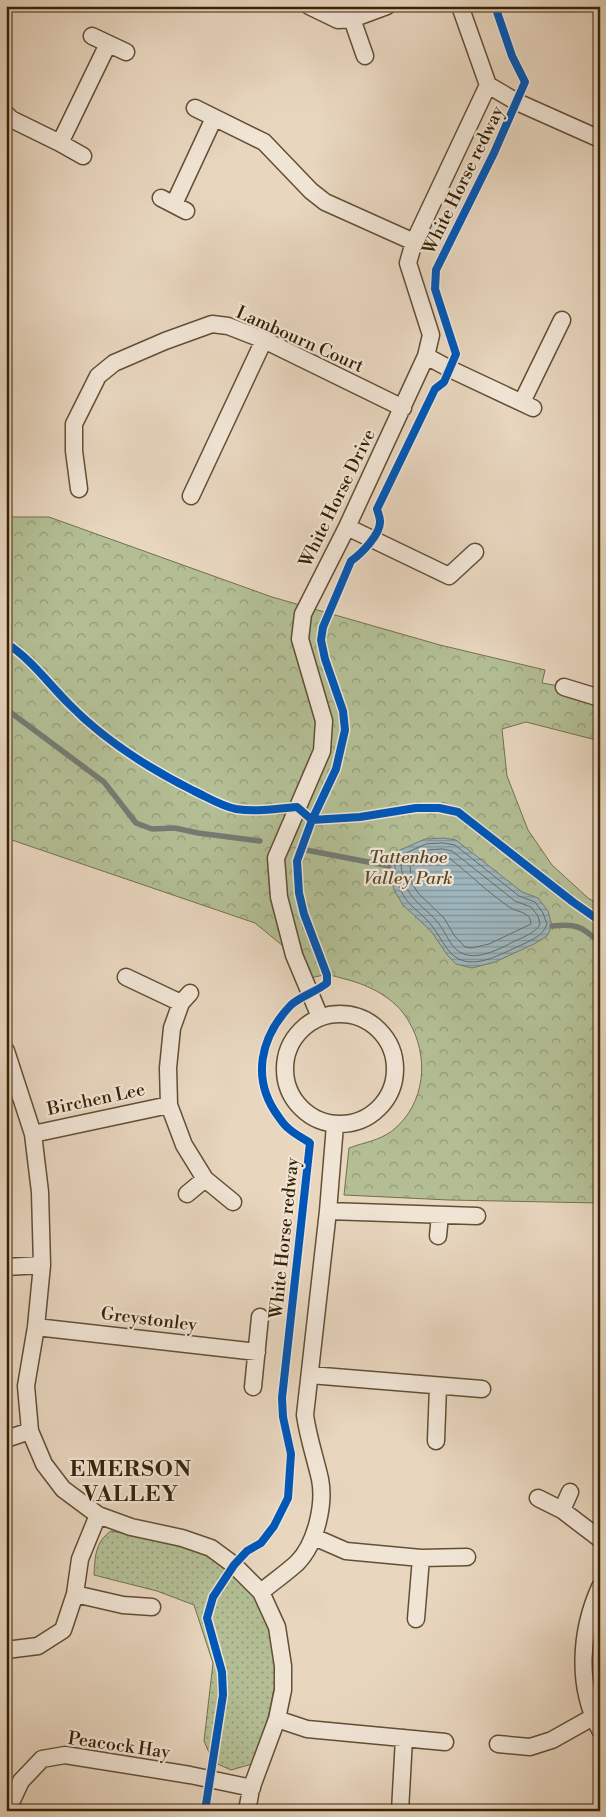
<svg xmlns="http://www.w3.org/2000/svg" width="606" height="1817" viewBox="0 0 606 1817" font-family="'Libre Bodoni',serif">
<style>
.grass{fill:url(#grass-dots);stroke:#74704c}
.park{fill:url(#park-crowns);stroke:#74704c}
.water{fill:url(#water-rules);stroke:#747b74}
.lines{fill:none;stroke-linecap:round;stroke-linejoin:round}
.shore{stroke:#6a6c62;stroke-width:1}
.stream{stroke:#747b74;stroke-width:5.5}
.street-casing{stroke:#624f34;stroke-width:19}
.street{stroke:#f0e4d5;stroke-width:16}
.cycleway-casing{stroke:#f0e4d5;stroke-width:11}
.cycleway{stroke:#0057b8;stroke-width:8}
.labels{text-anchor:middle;stroke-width:4.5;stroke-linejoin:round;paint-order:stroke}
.street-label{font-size:18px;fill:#362205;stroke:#f0e4d5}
.park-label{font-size:18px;font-style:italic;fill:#554929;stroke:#f0e4d5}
.district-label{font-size:22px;font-weight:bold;letter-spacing:1px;fill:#362205;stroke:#f0e4d5}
</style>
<defs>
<pattern id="grass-dots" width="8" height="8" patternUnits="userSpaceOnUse" patternTransform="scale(1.25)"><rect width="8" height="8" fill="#b3be94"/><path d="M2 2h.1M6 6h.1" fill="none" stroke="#929a77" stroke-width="1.8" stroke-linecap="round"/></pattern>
<pattern id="park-crowns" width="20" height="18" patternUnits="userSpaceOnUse" patternTransform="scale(1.25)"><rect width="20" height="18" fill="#b3be94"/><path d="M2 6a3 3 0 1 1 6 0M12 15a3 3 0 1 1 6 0" fill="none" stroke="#929a77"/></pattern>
<pattern id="water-rules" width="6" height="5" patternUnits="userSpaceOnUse" patternTransform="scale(1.25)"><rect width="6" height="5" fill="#9eb6be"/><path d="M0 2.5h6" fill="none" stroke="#829498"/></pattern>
</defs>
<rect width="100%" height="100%" fill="#e8d6bf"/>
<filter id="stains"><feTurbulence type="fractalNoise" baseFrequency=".004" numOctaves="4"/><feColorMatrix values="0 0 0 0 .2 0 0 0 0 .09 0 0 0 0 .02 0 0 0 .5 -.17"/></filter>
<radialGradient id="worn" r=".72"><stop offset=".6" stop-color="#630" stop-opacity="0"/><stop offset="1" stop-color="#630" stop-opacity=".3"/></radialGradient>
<path class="grass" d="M 111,1531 L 193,1547 L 227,1566 L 259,1601 L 274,1639 L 277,1675 L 268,1718 L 252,1764 L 231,1770 L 213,1762 L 204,1741 L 213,1663 L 194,1605 L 157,1591 L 94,1575 C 95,1557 95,1542 111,1531 Z"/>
<path class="park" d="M 6,517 L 49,517 L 272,597 L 440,645 L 545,670 L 542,683 L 564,687 L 600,699 L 600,741 L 526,722 L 502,729 L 507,776 L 528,830 L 552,865 L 588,898 L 600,905 L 600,1203 L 449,1200 L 344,1195 L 349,1148 C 365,1142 378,1141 392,1131 C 426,1104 430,1056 408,1020 C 395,998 369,985 345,979 C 340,978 333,975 327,975 C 320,975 311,978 304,980 L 294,955 L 255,923 L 6,838 Z"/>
<path class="water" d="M 444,838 L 456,840 L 522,892 L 538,898 L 548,911 L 552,926 L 547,936 L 534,944 L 495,962 L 472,968 L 456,964 L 448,956 L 431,931 L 403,905 L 394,890 L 389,866 L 391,854 L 425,839 Z"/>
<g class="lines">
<path class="shore" d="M 443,843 L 455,845 L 519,896 L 535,902 L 543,913 L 547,924 C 543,937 529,941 517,947 C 501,954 477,968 459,959 C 448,954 442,940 435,930 C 419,907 403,908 396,875 C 395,868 394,863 397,857 L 426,844 Z
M 443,849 L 452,851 L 515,901 L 531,907 L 538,916 L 540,924 C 536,933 523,937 515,941 C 501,948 480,960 464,954 C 451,950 447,934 439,924 C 425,906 408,901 403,876 C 402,871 400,866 402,861 L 428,850 Z
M 442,856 L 449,858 C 470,874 489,894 511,908 C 520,913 531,912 531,924 L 489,944 L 472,948 L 465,947 L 454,935 L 444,918 L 418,893 L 412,883 L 410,866 L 430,857 Z"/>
<path class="stream" d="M 6,709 L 104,782 L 136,823 L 152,829 L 175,828 L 198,833 L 260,841
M 306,850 L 389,866
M 552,926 C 576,923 583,927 600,943"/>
<defs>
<path id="street" d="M 309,6 L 338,20 L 352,19 L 387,6
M 352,19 L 365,56
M 92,36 L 126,52
M 488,85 L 517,102 L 600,139
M 195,108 L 264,142 L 311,191 L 325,202 L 414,242
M 6,114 L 11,119 L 60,143 L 83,156
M 60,143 L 108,44
M 161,198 L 186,211
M 174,204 L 214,118
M 426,356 L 450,369 L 533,408
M 522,402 L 562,320
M 79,489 L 74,451 L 74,424 L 98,376 L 114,363 L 165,341 L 212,324 L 228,326 L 264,340 L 403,408
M 191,496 L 264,340
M 347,527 L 449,576 L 475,552
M 564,687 L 600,698
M 126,977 L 181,1003
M 190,993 L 181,1003 L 172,1028 L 168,1068 L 169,1105 L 184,1145 L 205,1179 L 233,1202
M285 1069a55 55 0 1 1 110 0a55 55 0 1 1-110 0Z
M 320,1017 L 294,955 L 279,897 L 276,858 L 322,751 L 324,721 L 300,639 L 303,614 L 347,527 L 426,356 L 431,335 L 408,263 L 414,242 L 488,85 L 460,6
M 6,1051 L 33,1134 L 40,1192 L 42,1265 L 36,1327 L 26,1386 L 30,1431 L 44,1464 L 63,1489 L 98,1515 L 131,1527 L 182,1538 L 211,1548 L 234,1565 L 261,1592 L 277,1627 L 283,1666 L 283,1690 L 277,1719 L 251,1789 L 247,1811
M 33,1134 L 169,1105
M 187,1194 L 205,1179
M 328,1211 L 477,1216
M 438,1236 L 440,1215
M 6,1267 L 42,1265
M 36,1327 L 257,1352
M 310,1375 L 482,1389
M 253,1387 L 260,1317
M 6,1439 L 30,1431
M 436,1441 L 438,1386
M 538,1498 L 562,1510 L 600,1539
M 562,1510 L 570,1492
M 314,1537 L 346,1551 L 421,1558 L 467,1557
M 600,1587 C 580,1631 576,1686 600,1730
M 261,1592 C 273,1582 286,1573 297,1563 C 316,1544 325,1504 320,1479 C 315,1457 308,1437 305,1415 L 328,1211 L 335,1125
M 75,1594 L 123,1605 L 152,1607
M 416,1619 L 421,1558
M 6,1650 L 38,1646 L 63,1630 L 75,1594 L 80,1559 L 98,1515
M 277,1719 L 307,1729 L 445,1742
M 498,1744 L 530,1747 L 552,1740 L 593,1717
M 7,1811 L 21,1781 L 42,1759 L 65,1755 L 190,1775 L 252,1788
M 400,1811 L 404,1738"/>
</defs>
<use href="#street" class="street-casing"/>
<use href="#street" class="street"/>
<defs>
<path id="cycleway" d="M 6,643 C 31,659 48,683 69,704 C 105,741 148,768 194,791 C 207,797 221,806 236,809 C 256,812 277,809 297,807 L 312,820 L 360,817 L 416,808 L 439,808 L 458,812 L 573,902 L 600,921
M 205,1811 L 223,1695 L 222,1672 L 207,1618 L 213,1597 L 234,1565 L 247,1551 L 261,1543 L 274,1526 L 288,1498 L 291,1454 L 283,1417 L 282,1398 L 310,1143 C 303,1138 294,1134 288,1128 C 284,1125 281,1120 278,1116 C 251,1079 260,1037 291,1005 C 301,996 316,992 327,983 L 327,975 L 304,914 L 299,893 L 297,861 L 312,820 L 336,769 L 345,730 L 343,711 L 325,659 L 321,640 L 323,627 L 351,561 C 361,554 381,534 380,521 C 380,517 378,513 377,509 L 435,389 L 444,382 L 456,354 L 435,289 L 436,270 L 494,153 L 525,82 L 512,56 L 495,6"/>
</defs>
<use href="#cycleway" class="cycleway-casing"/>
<use href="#cycleway" class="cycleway"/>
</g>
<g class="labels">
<g class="street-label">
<text transform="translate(463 180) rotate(-64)" y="6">White Horse redway</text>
<text transform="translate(300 339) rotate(24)" y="6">Lambourn Court</text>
<text transform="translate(337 498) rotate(-64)" y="6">White Horse Drive</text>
<text transform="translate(96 1099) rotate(-12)" y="6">Birchen Lee</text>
<text transform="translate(284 1238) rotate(-84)" y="6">White Horse redway</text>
<text transform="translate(149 1319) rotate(7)" y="6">Greystonley</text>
<text transform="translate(119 1745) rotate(8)" y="6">Peacock Hay</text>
</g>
<g class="park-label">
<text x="408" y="863">Tattenhoe<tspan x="408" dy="21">Valley Park</tspan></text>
</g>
<g class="district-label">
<text x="131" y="1476">EMERSON<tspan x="131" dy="25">VALLEY</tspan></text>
</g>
</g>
<rect width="606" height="1817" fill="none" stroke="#e8d6bf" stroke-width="25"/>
<rect x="8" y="8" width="591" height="1802" fill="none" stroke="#362205" stroke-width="2.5"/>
<rect x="12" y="12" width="581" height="1792" fill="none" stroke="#362205"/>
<rect width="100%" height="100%" filter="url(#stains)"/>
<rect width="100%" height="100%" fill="url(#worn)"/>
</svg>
